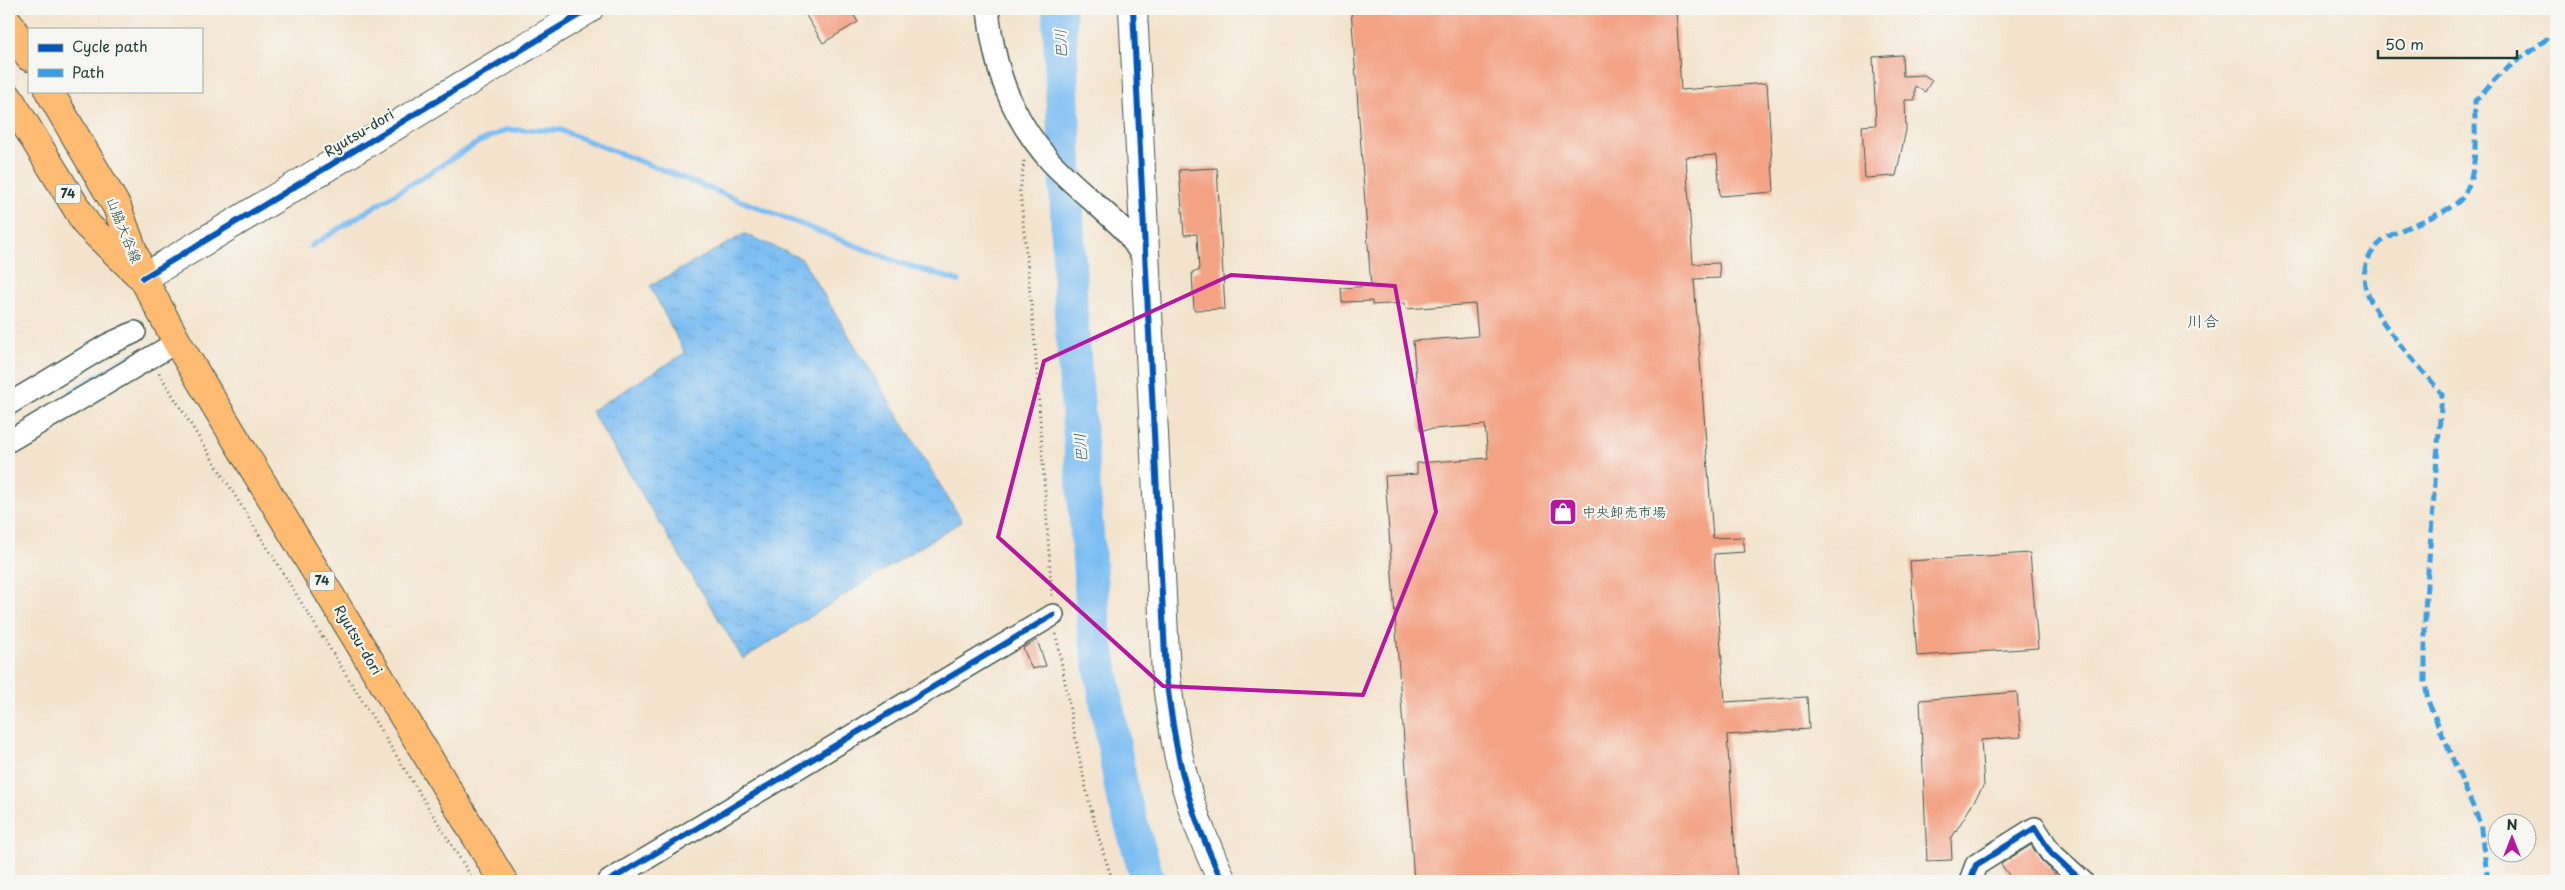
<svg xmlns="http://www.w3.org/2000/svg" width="2565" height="890" viewBox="0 0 2565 890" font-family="'Playpen Sans','Klee One',sans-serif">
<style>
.water{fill:url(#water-ripples);stroke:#4e7e93}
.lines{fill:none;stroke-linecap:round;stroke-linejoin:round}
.stream{stroke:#7dbef2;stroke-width:5.5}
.river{stroke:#7dbef2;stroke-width:34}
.building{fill:#f3a284}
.minor-casing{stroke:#3f564b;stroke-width:24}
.tertiary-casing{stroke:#3f564b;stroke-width:30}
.primary-casing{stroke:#3f564b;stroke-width:30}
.path{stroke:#3f564b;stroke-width:3;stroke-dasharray:1 4;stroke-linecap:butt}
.minor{stroke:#fff;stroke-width:21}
.tertiary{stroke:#fff;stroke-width:28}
.primary{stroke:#febb71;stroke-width:28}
.quiet{stroke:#3c9ee2;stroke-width:5;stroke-dasharray:10 5;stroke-linecap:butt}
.cycleway-casing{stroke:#f6f6f2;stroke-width:9}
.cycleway{stroke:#0057b8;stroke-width:6}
.marked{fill:none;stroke:#b5179e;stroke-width:4;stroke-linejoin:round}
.labels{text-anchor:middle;stroke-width:4.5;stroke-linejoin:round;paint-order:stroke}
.shield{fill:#f6f6f2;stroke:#60746d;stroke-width:1}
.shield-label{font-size:12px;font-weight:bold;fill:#1f3d34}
.street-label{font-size:14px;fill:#1f3d34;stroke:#f6f6f2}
.poi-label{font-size:14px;fill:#1f3d34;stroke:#f6f6f2;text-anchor:start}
.water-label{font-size:15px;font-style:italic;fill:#365d64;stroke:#f6f6f2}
.quarter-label{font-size:16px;fill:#1f3d34;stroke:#f6f6f2}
</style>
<defs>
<pattern id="water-ripples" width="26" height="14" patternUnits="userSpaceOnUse" patternTransform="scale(1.25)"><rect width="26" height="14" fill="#7dbef2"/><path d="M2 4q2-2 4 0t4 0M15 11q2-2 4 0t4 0" fill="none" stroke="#669cc5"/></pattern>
</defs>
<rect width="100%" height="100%" fill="#f6f6f2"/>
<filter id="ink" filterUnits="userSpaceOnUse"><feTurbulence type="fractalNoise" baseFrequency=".02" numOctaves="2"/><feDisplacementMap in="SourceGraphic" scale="10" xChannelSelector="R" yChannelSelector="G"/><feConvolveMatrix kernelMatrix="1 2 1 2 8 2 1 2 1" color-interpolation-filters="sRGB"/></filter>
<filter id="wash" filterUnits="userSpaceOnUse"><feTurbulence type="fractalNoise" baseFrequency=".0096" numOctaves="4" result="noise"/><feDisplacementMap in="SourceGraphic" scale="20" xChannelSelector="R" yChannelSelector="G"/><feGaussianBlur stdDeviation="1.12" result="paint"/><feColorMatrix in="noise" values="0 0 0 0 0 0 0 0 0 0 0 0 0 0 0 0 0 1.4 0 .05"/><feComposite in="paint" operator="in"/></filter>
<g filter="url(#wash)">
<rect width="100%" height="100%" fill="#f3e3cc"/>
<path class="water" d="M 745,234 L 802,259 L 962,521 L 743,659 L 591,411 L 685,353 L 650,286 Z"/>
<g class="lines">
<path class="stream" d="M 311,246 L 479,142 L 506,130 L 560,130 L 900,263 L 959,281
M 71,392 L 133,355"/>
<path class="river" d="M 1059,9 L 1071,315 L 1094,629 L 1122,792 L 1148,881"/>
</g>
<g id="blocks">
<path class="building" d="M 802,9 L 850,9 L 858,22 L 823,43 Z
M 1351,9 L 1676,9 L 1681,90 L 1767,83 L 1774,192 L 1720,196 L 1717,155 L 1686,157 L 1693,264 L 1719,263 L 1720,278 L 1694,279 L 1713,538 L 1743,537 L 1745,552 L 1714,554 L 1725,702 L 1807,697 L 1809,729 L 1727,735 L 1737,881 L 1414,881 L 1385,476 L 1417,474 L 1417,463 L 1488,458 L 1485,425 L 1420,430 L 1413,341 L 1478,336 L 1475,304 L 1406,309 L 1405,303 L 1372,305 L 1372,301 L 1342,302 L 1341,288 L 1371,286 Z
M 1902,55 L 1903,76 L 1924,75 L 1932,80 L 1925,92 L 1915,86 L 1915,100 L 1905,100 L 1906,130 L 1896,176 L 1865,178 L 1862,126 L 1876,125 L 1873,57 Z
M 1217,168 L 1225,309 L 1194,310 L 1192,272 L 1199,271 L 1197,234 L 1184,235 L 1179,170 Z
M 2030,553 L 2038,648 L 1917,656 L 1910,561 Z
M 1037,640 L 1046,666 L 1032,669 L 1023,648 Z
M 2017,692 L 2021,737 L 1981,740 L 1984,785 L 1951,839 L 1952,860 L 1927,861 L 1920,700 Z
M 2031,845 L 2041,860 L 2061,881 L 2013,881 L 2001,864 Z"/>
</g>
</g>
<g filter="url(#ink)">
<use href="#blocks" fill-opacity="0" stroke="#3f564b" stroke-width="1"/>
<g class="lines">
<defs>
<path id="minor" d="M 988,9 C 994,68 1010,116 1051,162 C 1073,185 1098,205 1121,227 C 1131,237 1138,250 1146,262
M 9,404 L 107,345 L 135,332
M 9,441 L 177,342
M 609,881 L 1053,615
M 1970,881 L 1976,865 L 2035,828 L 2051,853 L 2082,881"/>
<path id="tertiary" d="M 1133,9 L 1166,676 C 1172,723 1179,772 1196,818 C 1203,839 1213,860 1222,881
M 143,278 L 589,9"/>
<path id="primary" d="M 9,23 L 29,57
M 49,91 L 117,207 L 143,278 L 177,342 L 503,881
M 9,98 L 87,225 L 138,274"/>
</defs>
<use href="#minor" class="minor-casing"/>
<use href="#tertiary" class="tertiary-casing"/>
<use href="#primary" class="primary-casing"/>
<path class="path" d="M 1024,161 L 1020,191 L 1035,344 L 1052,598
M 159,373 L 474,881
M 1056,634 C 1072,717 1084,802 1113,881"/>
<use href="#minor" class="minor"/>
<use href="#tertiary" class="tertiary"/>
<use href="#primary" class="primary"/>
<path class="quiet" d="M 2488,881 L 2480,823 L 2428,701 L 2425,682 L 2425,610 L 2442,394 C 2418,364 2380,327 2367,292 C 2358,267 2372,244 2395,233 C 2411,225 2451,212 2462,198 C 2480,172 2474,131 2475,101 L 2501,73 L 2556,32"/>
<defs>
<path id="cycleway" d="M 1133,9 L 1166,676 C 1172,723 1179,772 1196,818 C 1203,839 1213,860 1222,881
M 143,278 L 589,9
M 609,881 L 1053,615
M 1970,881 L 1976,865 L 2035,828 L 2051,853 L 2082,881"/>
</defs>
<use href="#cycleway" class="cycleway-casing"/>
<use href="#cycleway" class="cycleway"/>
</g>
</g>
<path class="marked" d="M 1231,275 L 1395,286 L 1436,512 L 1363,695 L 1163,686 L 998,537 L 1044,361 Z"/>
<defs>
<symbol id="shop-square" viewBox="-11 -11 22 22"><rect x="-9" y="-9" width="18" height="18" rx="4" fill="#b5179e" stroke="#f6f6f2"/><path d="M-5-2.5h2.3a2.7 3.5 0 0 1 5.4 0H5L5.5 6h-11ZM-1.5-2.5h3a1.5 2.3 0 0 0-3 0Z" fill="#fff"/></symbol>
</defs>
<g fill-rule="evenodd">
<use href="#shop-square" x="1547" y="496" width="32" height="32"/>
</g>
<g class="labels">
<g class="shield">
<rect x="55.5" y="184.5" width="25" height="19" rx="4"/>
<rect x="309.5" y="571.5" width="25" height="19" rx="4"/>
</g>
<g class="shield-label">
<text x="68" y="198">74</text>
<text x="322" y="585">74</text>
</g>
<g class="street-label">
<text transform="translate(359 133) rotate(-31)" y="5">Ryutsu-dori</text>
<text transform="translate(124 230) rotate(68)" y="5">山脇大谷線</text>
<text transform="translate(358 640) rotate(59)" y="5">Ryutsu-dori</text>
</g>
<g class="poi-label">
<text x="1582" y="517">中央卸売市場</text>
</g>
<g class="water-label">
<text transform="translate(1061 44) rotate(-92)" y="5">巴川</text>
<text transform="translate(1081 448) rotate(-94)" y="5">巴川</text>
</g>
<g class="quarter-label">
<text x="2203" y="327">川合</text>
</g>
</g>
<rect width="2565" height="890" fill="none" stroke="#f6f6f2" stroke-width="30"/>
<rect x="28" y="28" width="175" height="65" fill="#f6f6f2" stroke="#a0aca6"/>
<rect x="38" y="44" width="25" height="8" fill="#0057b8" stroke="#a0aca6"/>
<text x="72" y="52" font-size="15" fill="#1f3d34">Cycle path</text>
<rect x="38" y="69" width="25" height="8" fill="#3c9ee2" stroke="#a0aca6"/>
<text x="72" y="78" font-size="15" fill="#1f3d34">Path</text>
<g transform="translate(2512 838)"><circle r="24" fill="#f6f6f2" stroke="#a0aca6"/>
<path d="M0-4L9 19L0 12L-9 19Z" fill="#b5179e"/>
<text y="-8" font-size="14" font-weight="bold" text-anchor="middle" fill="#1f3d34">N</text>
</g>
<path d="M2378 50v8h139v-8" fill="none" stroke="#1f3d34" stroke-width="2.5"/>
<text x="2385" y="50" font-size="15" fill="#1f3d34" stroke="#f6f6f2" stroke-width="4" paint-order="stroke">50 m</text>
</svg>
